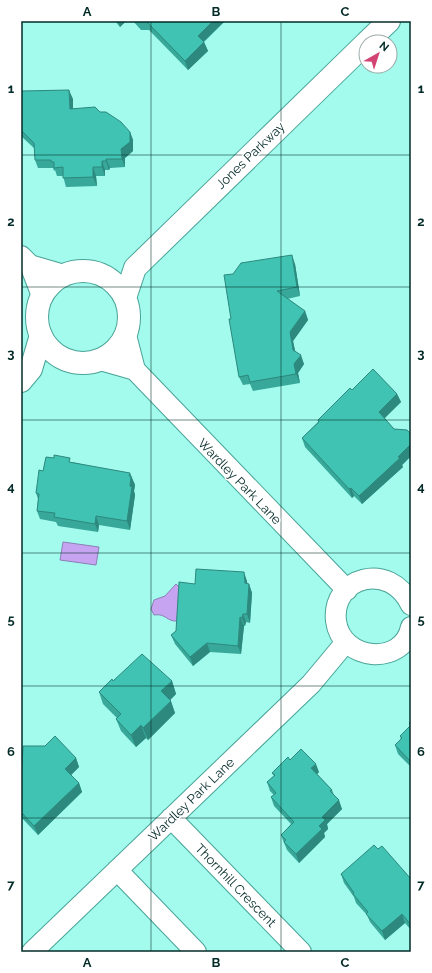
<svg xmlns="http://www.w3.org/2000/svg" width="432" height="973" viewBox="0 0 432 973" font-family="Raleway,sans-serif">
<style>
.water{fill:#c6a4f2;stroke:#8c80b5}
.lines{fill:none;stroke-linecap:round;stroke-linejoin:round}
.minor-casing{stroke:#49a397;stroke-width:22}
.tertiary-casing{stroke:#49a397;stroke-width:24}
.minor{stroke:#fff;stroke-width:20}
.tertiary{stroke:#fff;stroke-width:22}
.wall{fill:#37a89a}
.shaded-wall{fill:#2d887d}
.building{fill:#40c3b3;stroke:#2d887d}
.grid{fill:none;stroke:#032b27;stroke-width:1;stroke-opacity:0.55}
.labels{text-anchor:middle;stroke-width:3;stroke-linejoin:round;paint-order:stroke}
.street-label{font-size:13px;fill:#032b27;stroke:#fff}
.neatline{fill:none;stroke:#032b27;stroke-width:1.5}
.grid-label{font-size:13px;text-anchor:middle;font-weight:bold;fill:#032b27}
</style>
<rect width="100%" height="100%" fill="#a2fbed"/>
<path class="water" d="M 63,542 L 99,547 L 96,565 L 60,560 Z
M 176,584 L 179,587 L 177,621 C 167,622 166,613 154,615 L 151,609 L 154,600 L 165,596 Z"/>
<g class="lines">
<defs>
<path id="minor" d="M 21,256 L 30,265 L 42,296
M 30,265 L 64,275
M 126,335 L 135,370 L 347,590
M 100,360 L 135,370
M 411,605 C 390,560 331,577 336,621 C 341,661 403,667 411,627
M 171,818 L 301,952
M 117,870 L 196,952
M 32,952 L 311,684 L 346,642"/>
<path id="tertiary" d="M 367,42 L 389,21
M37 317a46 46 0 1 1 92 0a46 46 0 1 1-92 0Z
M 125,298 L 135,268 L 366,43
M 21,381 L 31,369 L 41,335"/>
</defs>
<use href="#minor" class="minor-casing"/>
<use href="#tertiary" class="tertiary-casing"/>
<use href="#minor" class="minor"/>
<use href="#tertiary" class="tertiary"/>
</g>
<path class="wall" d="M 115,21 L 126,21 L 120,27 Z
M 133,21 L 225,21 L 204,42 L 208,51 L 188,70 L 149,30 L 141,30 Z
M 21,91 L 73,99 L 73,109 L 100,112 L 130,132 L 133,140 L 133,151 L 125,158 L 125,167 L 110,168 L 109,170 L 105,170 L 105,176 L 96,176 L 97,186 L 66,187 L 63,176 L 57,176 L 55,170 L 54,171 L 53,168 L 38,168 L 35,160 L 35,149 L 21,136 Z
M 295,264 L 300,296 L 287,299 L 305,311 L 308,320 L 293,341 L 295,352 L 304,364 L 298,373 L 300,383 L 253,391 L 250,384 L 243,385 L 239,377 L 231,319 Z
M 352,390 L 397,394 L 401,402 L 384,418 L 394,429 L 411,434 L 411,456 L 402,465 L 403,467 L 362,504 L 354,496 L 352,498 L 305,447 L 302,438 L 318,422 L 318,420 Z
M 72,462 L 131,476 L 135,485 L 134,491 L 135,495 L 130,530 L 99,525 L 98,532 L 58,526 L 56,522 L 40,519 L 37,511 L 38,499 L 36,493 L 43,471 Z
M 247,581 L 247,584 L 249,584 L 252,593 L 250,623 L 246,622 L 245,626 L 244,626 L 241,654 L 210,652 L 193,666 L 175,644 L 171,635 L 176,631 L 195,584 Z
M 113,681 L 172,681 L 176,694 L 170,700 L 175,713 L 148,740 L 146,738 L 136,747 L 121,731 L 116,719 L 117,718 L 103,704 L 99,692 Z
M 411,721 L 411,767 L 398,754 L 395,745 L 401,740 L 400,736 L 410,726 L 409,723 Z
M 76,758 L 79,767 L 71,775 L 79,783 L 82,792 L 38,835 L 21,817 L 21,767 L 22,766 Z
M 290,760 L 319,772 L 317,774 L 332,790 L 334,795 L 342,809 L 327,824 L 328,829 L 324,833 L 325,837 L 299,863 L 287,850 L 285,845 L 284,843 L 281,835 L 291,824 L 274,806 L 271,797 L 274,795 L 270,791 L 267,782 L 274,776 L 272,773 Z
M 378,849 L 411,879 L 411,930 L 405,923 L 385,940 L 370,922 L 367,915 L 356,903 L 354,897 L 344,883 L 341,874 Z"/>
<path class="shaded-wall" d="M 118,21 L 126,21 L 120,27 Z
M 213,21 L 225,21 L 201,44 L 198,36 Z
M 204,42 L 208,51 L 188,70 L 185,61 Z
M 69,90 L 73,99 L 73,118 L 70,109 Z
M 130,132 L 133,140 L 133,151 L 125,158 L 125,167 L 122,159 L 121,149 Z
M 106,159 L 110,168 L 109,170 L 106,161 Z
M 102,161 L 105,170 L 105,176 L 102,167 Z
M 93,167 L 96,176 L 97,186 L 93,177 Z
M 292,255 L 295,264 L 300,296 L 297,287 Z
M 305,311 L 308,320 L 293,341 L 297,359 L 293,350 L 290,332 Z
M 301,355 L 304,364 L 298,373 L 300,383 L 296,374 L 294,364 Z
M 397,394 L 401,402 L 382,421 L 379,412 Z
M 411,444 L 411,456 L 402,465 L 403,467 L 362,504 L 359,496 Z
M 130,473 L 135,485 L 134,491 L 135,495 L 130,530 L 127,521 L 130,486 Z
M 351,488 L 354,496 L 352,498 L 349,489 Z
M 96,516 L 99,525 L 98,532 L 95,524 Z
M 244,572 L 247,581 L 248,592 L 245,583 Z
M 249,584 L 252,593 L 250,623 L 247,614 Z
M 243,614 L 246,622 L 245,626 L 242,618 Z
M 240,617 L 244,626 L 241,654 L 238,646 Z
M 207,643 L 210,652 L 193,666 L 190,657 Z
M 172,681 L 176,694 L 166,704 L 161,691 Z
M 171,701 L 175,713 L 148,740 L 143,728 Z
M 141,725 L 146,738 L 136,747 L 131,735 Z
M 76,758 L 79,767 L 68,778 L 65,769 Z
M 316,764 L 319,772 L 314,777 L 311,768 Z
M 79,783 L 82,792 L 38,835 L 34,826 Z
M 339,800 L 342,809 L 327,824 L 328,829 L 324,833 L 325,837 L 299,863 L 296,854 L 319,826 L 322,817 Z
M 402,914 L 405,923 L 385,940 L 382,931 Z"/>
<path class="building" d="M 146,21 L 213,21 L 198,36 L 204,42 L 185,61 Z
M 69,90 L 70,109 L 95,107 L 100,112 L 106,112 L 121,122 L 130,132 L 130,142 L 121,149 L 122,159 L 106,159 L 106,161 L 102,161 L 102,167 L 93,167 L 93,177 L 63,178 L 63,167 L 54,168 L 54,162 L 51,162 L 51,160 L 35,160 L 34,143 L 21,130 L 21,91 Z
M 292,255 L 297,287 L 277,291 L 305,311 L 290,332 L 293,350 L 301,355 L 294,364 L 296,374 L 250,382 L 248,375 L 239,377 L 229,319 L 231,319 L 224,275 L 233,274 L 241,263 Z
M 373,369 L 397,394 L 379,412 L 394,429 L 407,430 L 411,434 L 411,444 L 398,457 L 400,458 L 359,496 L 351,488 L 349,489 L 302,438 L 319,422 L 318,420 L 350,388 L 352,390 Z
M 54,455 L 70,458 L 69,462 L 130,473 L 129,476 L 131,476 L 130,486 L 132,487 L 127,521 L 96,516 L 95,524 L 54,517 L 55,513 L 37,511 L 39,494 L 36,493 L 39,470 L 43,471 L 46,457 L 54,458 Z
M 196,569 L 244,572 L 245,583 L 249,584 L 247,614 L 243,614 L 242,618 L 240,617 L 238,646 L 207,643 L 190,657 L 171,635 L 176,631 L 179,582 L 195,584 Z
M 142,654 L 172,681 L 161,691 L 171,701 L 143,728 L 141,725 L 131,735 L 116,719 L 121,714 L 99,692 L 112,679 L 113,681 Z
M 411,721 L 411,762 L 395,745 L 402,738 L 400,736 L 411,725 L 409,723 Z
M 55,736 L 76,758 L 65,769 L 79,783 L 34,826 L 21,812 L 21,767 L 22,766 L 23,746 L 45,746 Z
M 301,749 L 316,764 L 311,768 L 332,790 L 330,791 L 339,800 L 322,817 L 325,820 L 319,826 L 322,829 L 296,854 L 284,842 L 286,840 L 281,835 L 294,822 L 271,797 L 276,793 L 267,782 L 275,775 L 272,773 L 288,757 L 290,760 Z
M 374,845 L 378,849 L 382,846 L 411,879 L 411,925 L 402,914 L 382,931 L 366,914 L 368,912 L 353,894 L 354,893 L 341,874 Z"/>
<path class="grid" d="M 151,21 L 151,952M 281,21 L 281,952M 21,155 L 411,155M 21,287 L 411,287M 21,420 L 411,420M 21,553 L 411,553M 21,686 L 411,686M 21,818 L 411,818"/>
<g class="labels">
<g class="street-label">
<text transform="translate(250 155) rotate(-44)" y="5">Jones Parkway</text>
<text transform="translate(240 481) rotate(46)" y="5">Wardley Park Lane</text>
<text transform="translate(191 799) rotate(-44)" y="5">Wardley Park Lane</text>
<text transform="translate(236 885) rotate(46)" y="5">Thornhill Crescent</text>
</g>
</g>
<rect width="432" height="973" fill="none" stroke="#ffffff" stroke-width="44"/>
<g transform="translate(378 54) rotate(39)"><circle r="19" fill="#ffffff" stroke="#9aaaa9"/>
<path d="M0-3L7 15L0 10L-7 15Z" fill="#d14473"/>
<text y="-6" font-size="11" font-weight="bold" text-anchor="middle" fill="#032b27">N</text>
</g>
<rect x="22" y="22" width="388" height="929" class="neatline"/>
<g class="grid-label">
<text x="87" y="16">A</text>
<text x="216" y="16">B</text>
<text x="345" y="16">C</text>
<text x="11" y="93">1</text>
<text x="421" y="93">1</text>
<text x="11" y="226">2</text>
<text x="421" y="226">2</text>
<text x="11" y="358">3</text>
<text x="421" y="358">3</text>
<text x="11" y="491">4</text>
<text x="421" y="491">4</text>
<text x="11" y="624">5</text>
<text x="421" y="624">5</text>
<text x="11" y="756">6</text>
<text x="421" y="756">6</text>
<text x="11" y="889">7</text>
<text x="421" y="889">7</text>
<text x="87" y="967">A</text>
<text x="216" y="967">B</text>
<text x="345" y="967">C</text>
</g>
</svg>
